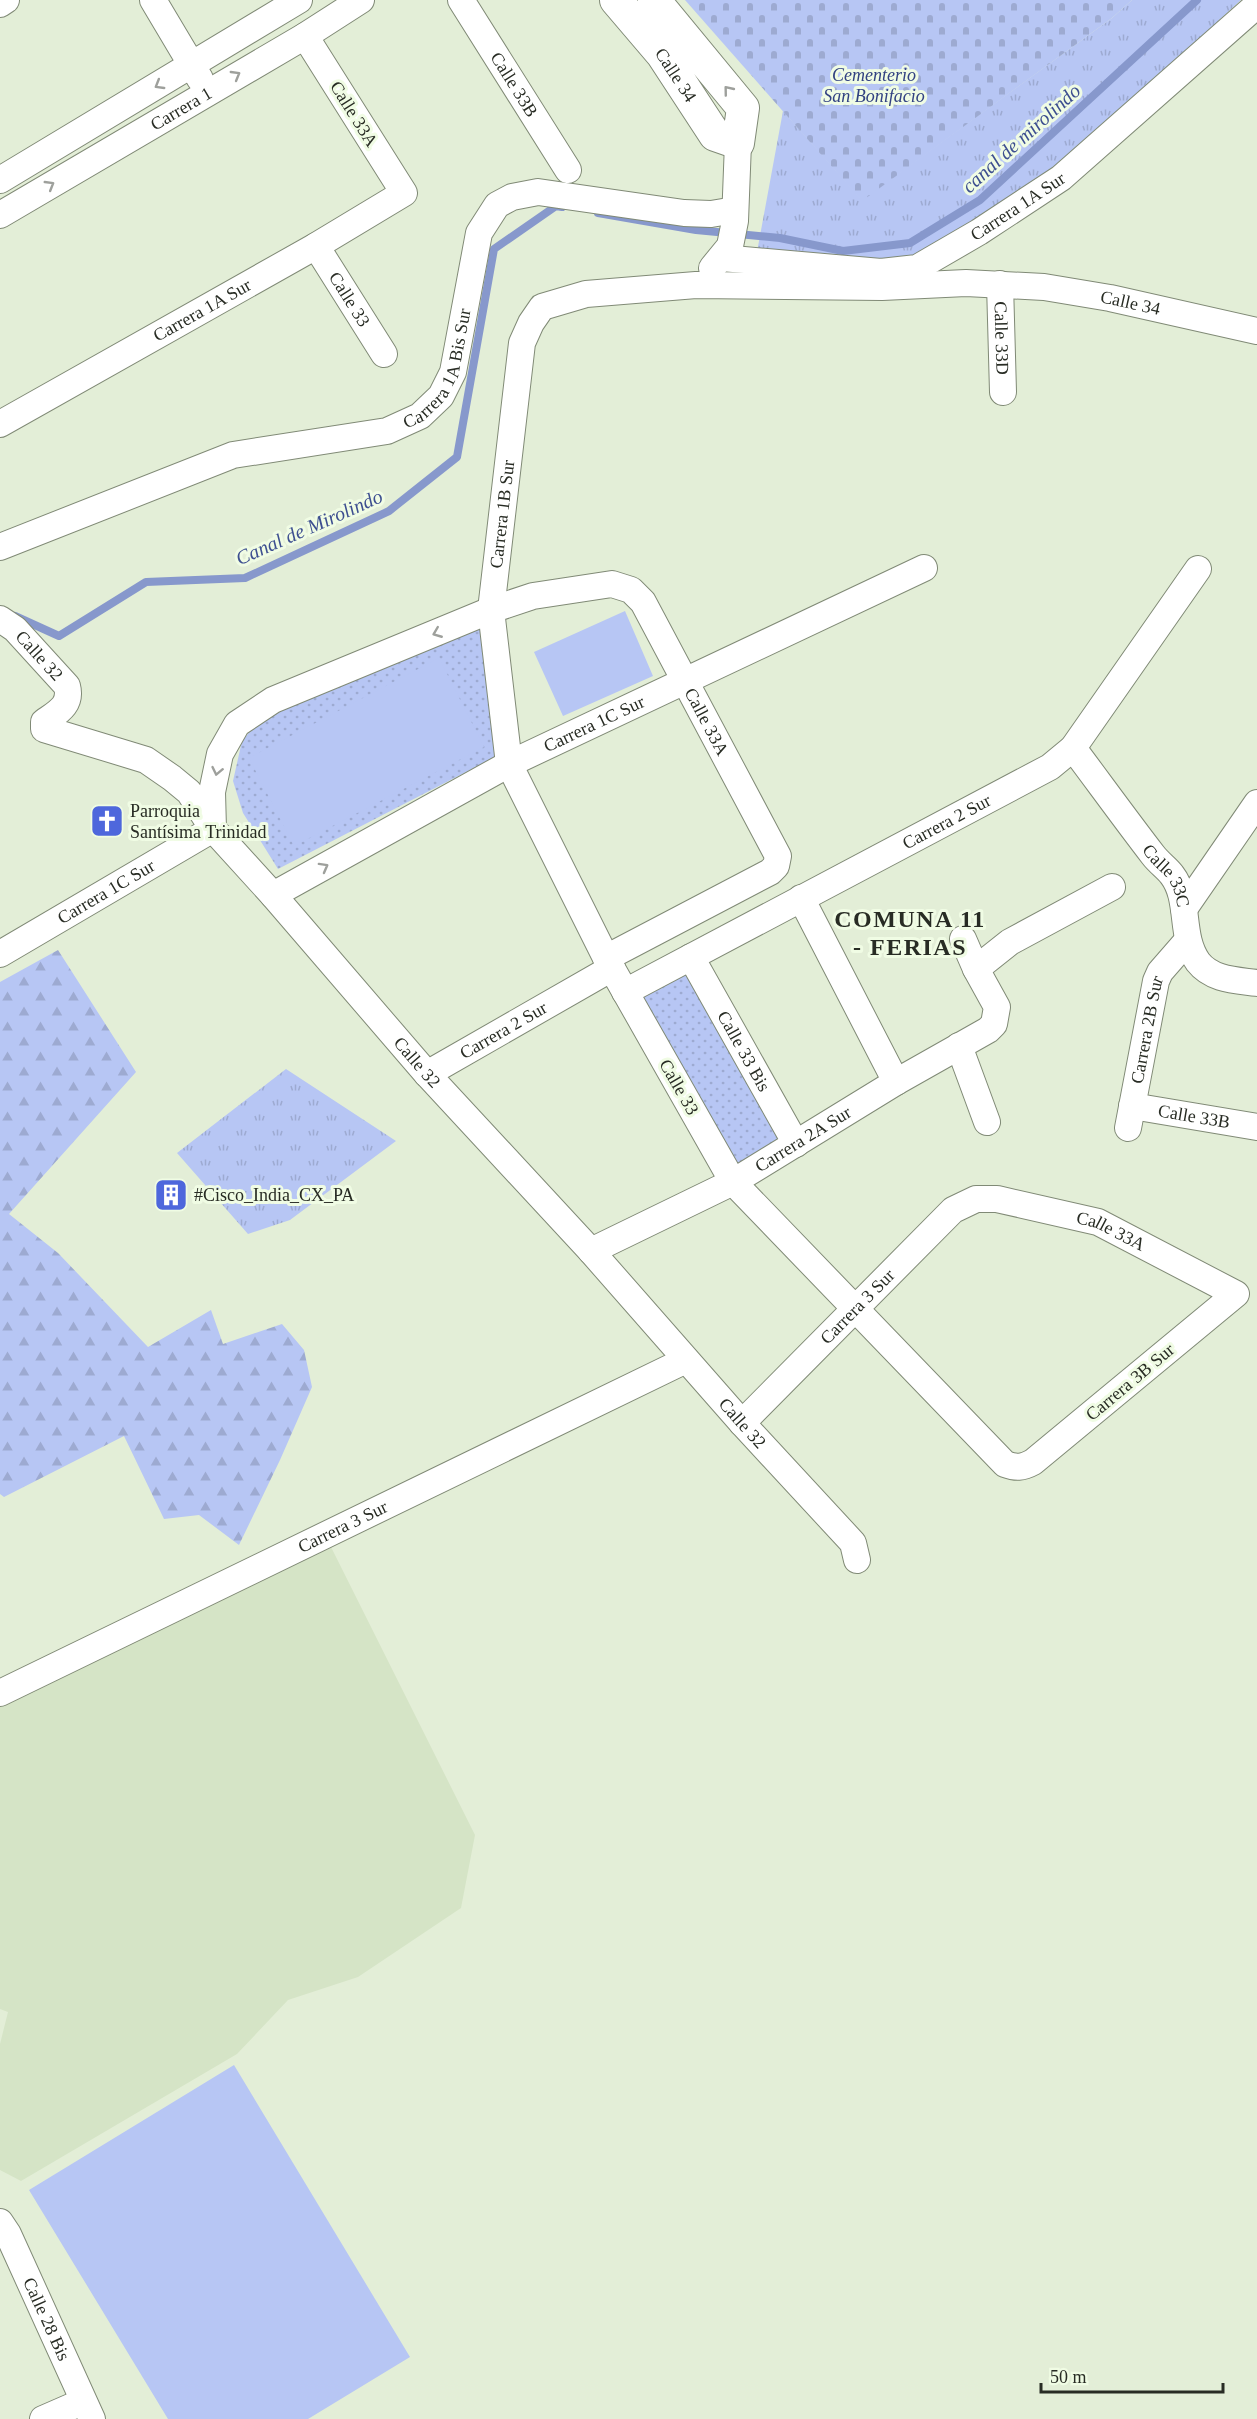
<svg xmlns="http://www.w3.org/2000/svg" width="1257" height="2419" viewBox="0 0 1257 2419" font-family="Georgia,serif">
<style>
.built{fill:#d5e4c6}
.grass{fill:url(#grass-tufts)}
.forest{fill:url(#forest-firs)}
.cemetery{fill:url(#cemetery-stones)}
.park{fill:url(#park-dots)}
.pitch{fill:#b7c6f4}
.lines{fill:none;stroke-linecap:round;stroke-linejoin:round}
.stream{stroke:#8798cc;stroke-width:8}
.minor-casing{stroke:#808a76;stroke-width:28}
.tertiary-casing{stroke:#808a76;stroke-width:34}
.minor{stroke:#fff;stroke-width:26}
.tertiary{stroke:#fff;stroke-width:32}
.oneway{stroke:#9ea09c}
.labels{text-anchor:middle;stroke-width:6;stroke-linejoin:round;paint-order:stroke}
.park-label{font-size:18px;font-style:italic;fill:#324282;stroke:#f0fce4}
.street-label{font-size:18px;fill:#282c24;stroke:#f0fce4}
.poi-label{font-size:18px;fill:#282c24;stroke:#f0fce4;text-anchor:start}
.water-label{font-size:20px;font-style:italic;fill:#3d4f90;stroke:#f0fce4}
.district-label{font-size:24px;font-weight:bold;letter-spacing:1.5px;fill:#282c24;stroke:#f0fce4}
</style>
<defs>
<pattern id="grass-tufts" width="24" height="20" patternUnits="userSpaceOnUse" patternTransform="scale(1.5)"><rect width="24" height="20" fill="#b7c6f4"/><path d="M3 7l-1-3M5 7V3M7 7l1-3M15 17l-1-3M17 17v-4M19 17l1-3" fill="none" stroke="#9daad1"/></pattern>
<pattern id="forest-firs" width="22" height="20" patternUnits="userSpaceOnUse" patternTransform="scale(1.5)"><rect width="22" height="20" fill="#b7c6f4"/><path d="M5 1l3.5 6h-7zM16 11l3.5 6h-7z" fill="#9daad1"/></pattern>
<pattern id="cemetery-stones" width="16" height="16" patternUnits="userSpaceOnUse" patternTransform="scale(1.5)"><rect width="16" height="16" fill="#b7c6f4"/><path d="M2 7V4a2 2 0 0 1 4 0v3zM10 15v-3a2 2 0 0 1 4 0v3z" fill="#9daad1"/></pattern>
<pattern id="park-dots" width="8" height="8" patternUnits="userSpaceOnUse" patternTransform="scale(1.5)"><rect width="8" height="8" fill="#b7c6f4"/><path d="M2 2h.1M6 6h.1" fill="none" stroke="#9daad1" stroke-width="1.8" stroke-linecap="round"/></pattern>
</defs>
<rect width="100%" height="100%" fill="#e3eed7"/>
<path class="built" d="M 328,1541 L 475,1835 L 461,1908 L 358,1977 L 288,2000 L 237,2054 L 21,2181 L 0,2170 L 0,2044 L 8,2012 L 0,2009 L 0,1706 Z"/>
<path class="grass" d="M 1132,0 L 1241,0 L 1054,172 L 915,259 L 883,262 L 757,252 L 783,111 L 862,200 L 1112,18 Z
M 286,1069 L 396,1141 L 290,1220 L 248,1234 L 177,1153 Z"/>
<path class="forest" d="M 58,950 L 136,1072 L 9,1214 L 58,1253 L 148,1347 L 211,1310 L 223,1344 L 282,1324 L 304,1350 L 312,1387 L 280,1460 L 239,1545 L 199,1515 L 164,1519 L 124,1436 L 4,1497 L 0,1494 L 0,982 Z"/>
<path class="cemetery" d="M 685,0 L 1132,0 L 1112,18 L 862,201 Z"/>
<path class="park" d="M 484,623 L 499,755 L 278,869 L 243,813 L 233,781 L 242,741 L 260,719 Z
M 691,957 L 796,1144 L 733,1182 L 625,992 Z"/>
<path class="pitch" d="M 625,611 L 653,676 L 563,716 L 534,652 Z
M 439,658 L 484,747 L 294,846 L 249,758 Z
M 234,2065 L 410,2357 L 308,2419 L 168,2419 L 29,2190 Z"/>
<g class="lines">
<path class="stream" d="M 598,213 L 696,230 L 780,238 L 843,251 L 910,243 L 980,200 L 1197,0
M 15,616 L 59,636 L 146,582 L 245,578 L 389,511 L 457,457 L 494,249 L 556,206 L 562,207"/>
<defs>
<g id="minor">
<path d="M 153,0 L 200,79"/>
<path id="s1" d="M 461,0 L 568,170"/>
<path d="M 0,4 L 6,0"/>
<path d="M 0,180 L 299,0"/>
<path id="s2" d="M 0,215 L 305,36 L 361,0"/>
<path id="s3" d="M 316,246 L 384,354"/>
<path id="s4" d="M 722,258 L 881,272 L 917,268 L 979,232 L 1061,178 L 1257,5"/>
<path d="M 712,268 L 730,246 L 735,221 L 738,143"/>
<path id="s5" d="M 1000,284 L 1003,392"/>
<path id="s6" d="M 0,424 L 316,246 L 404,193 L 305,36"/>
<path id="s7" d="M 0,547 L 233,455 L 387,431 L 420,416 L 441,396 L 453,372 L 479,233 L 497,205 L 512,197 L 538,192 L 684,213 L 711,214 L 735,210"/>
<path id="s8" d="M 0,619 L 15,629 L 67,686 C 72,705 58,712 44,722 L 44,729 L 146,760 L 172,778 L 189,792 L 213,829 L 273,895 L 427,1074 L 591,1251 L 742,1423 L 853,1543 L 857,1560"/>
<path id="s9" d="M 1073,748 C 1100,784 1126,820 1153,855 C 1159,863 1167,868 1172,875 C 1191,900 1179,935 1198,962 C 1212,980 1236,980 1257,983"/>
<path id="s10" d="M 273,895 L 509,764 L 924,568"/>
<path d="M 801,898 L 896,1082"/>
<path d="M 1184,909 L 1257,803"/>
<path id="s11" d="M 0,954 L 213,829 L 212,792 L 220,754 L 237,724 L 273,700 L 491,610 L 533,596 L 612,584 L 631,590 L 643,602 L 778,856 L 776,866 L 770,872 L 606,958"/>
<path id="s12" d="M 691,957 L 796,1144"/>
<path d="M 976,969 L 1010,942 L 1112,887"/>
<path id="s13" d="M 625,992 L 1050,767 L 1073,748 L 1198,569"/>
<path d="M 959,1046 L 987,1122"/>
<path id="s14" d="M 427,1074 L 612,968"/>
<path id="s15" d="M 1132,1106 L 1257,1127"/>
<path id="s16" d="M 1128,1128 L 1156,981 L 1160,972 L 1187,941"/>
<path id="s17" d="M 591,1251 L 733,1182 L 896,1082 L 988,1030 L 994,1024 L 997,1007 L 976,969 L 963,939"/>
<path id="s18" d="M 742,1423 L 953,1210 L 976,1199 L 997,1199 L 1098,1222 L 1236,1294 L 1033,1462 C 1022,1468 1016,1468 1005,1464 L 733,1182 L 606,958 L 509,764 L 491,610 L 522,343 L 531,323 L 542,307 L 586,294 L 696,285 L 882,287 L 966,283 L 1044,287 L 1110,298 L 1257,331"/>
<path id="s19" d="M 0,1693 L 686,1360"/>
<path id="s20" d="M 0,2222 L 8,2234 L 92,2419"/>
<path d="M 43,2419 L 82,2402"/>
</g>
<g id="tertiary">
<path id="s21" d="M 616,0 L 662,54 L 715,135 L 738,143 L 743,108 L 654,0"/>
</g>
</defs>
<use href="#minor" class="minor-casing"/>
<use href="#tertiary" class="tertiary-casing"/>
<use href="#minor" class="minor"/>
<use href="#tertiary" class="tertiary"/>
</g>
<defs><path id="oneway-chevron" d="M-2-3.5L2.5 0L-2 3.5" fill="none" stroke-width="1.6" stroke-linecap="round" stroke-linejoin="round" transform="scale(1.5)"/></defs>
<g class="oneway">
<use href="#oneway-chevron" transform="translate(236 75) rotate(-30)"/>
<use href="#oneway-chevron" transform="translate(159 85) rotate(149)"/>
<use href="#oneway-chevron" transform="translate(728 90) rotate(-129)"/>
<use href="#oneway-chevron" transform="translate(50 185) rotate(-31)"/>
<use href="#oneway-chevron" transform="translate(437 633) rotate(158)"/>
<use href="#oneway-chevron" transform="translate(217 771) rotate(102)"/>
<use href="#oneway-chevron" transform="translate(324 867) rotate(-29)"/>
</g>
<defs>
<symbol id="church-square" viewBox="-11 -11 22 22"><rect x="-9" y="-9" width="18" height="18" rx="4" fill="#4e67dc" stroke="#f0fce4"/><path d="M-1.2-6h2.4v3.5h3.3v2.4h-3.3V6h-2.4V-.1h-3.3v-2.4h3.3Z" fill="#fff"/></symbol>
<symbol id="building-square" viewBox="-11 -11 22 22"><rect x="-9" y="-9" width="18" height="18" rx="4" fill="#4e67dc" stroke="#f0fce4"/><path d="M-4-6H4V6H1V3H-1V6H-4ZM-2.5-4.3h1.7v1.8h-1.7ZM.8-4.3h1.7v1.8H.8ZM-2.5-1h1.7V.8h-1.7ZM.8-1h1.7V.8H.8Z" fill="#fff"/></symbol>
</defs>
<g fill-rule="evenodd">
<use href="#church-square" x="88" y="802" width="38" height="38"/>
<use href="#building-square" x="152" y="1176" width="38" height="38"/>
</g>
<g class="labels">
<g class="park-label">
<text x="874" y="81">Cementerio<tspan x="874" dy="21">San Bonifacio</tspan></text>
</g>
<g class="street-label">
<text dy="6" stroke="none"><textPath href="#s21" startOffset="96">Calle 34</textPath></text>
<text dy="6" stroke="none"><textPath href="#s1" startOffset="100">Calle 33B</textPath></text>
<text dy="6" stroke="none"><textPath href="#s2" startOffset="210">Carrera 1</textPath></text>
<text transform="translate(354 114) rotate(58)" y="6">Calle 33A</text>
<text dy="6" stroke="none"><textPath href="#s4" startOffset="314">Carrera 1A Sur</textPath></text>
<text dy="6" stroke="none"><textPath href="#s3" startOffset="63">Calle 33</textPath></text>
<text dy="6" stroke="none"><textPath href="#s18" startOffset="2822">Calle 34</textPath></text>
<text dy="6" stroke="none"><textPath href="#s6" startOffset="232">Carrera 1A Sur</textPath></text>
<text dy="6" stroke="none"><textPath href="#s5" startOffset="54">Calle 33D</textPath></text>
<text dy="6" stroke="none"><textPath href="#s7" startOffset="494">Carrera 1A Bis Sur</textPath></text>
<text dy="6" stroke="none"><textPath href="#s18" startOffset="2016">Carrera 1B Sur</textPath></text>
<text dy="6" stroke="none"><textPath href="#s8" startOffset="54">Calle 32</textPath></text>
<text dy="6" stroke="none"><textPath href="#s11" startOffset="933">Calle 33A</textPath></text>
<text dy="6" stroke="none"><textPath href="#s10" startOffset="364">Carrera 1C Sur</textPath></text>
<text dy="6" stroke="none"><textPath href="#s13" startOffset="364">Carrera 2 Sur</textPath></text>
<text dy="6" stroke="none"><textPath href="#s9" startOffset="159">Calle 33C</textPath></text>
<text dy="6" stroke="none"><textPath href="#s11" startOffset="123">Carrera 1C Sur</textPath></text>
<text dy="6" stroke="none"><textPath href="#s14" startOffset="88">Carrera 2 Sur</textPath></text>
<text dy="6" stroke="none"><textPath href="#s16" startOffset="100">Carrera 2B Sur</textPath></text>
<text dy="6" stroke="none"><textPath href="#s12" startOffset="108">Calle 33 Bis</textPath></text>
<text dy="6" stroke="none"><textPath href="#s8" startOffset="663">Calle 32</textPath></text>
<text transform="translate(679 1087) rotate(60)" y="6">Calle 33</text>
<text dy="6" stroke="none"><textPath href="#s15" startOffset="63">Calle 33B</textPath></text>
<text dy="6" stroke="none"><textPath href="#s17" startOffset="240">Carrera 2A Sur</textPath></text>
<text dy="6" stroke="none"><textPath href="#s18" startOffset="465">Calle 33A</textPath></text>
<text dy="6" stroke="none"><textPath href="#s18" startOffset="164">Carrera 3 Sur</textPath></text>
<text transform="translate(1130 1382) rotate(-40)" y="6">Carrera 3B Sur</text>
<text dy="6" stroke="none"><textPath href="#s8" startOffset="1149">Calle 32</textPath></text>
<text dy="6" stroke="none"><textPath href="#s19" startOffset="381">Carrera 3 Sur</textPath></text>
<text dy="6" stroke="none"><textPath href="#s20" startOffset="108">Calle 28 Bis</textPath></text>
</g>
<g class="poi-label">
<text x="130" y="817">Parroquia<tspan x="130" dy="21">Santísima Trinidad</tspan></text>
<text x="194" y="1201">#Cisco_India_CX_PA</text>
</g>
<g class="water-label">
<text transform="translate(1021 138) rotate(-42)" y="7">canal de mirolindo</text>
<text transform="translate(309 527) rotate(-24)" y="7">Canal de Mirolindo</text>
</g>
<g class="district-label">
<text x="910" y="927">COMUNA 11<tspan x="910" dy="28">- FERIAS</tspan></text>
</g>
</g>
<path d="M1041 2383v9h182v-9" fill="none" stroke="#282c24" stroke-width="3"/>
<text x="1050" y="2383" font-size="18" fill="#282c24" stroke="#f0fce4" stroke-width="4.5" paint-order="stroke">50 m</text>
</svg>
